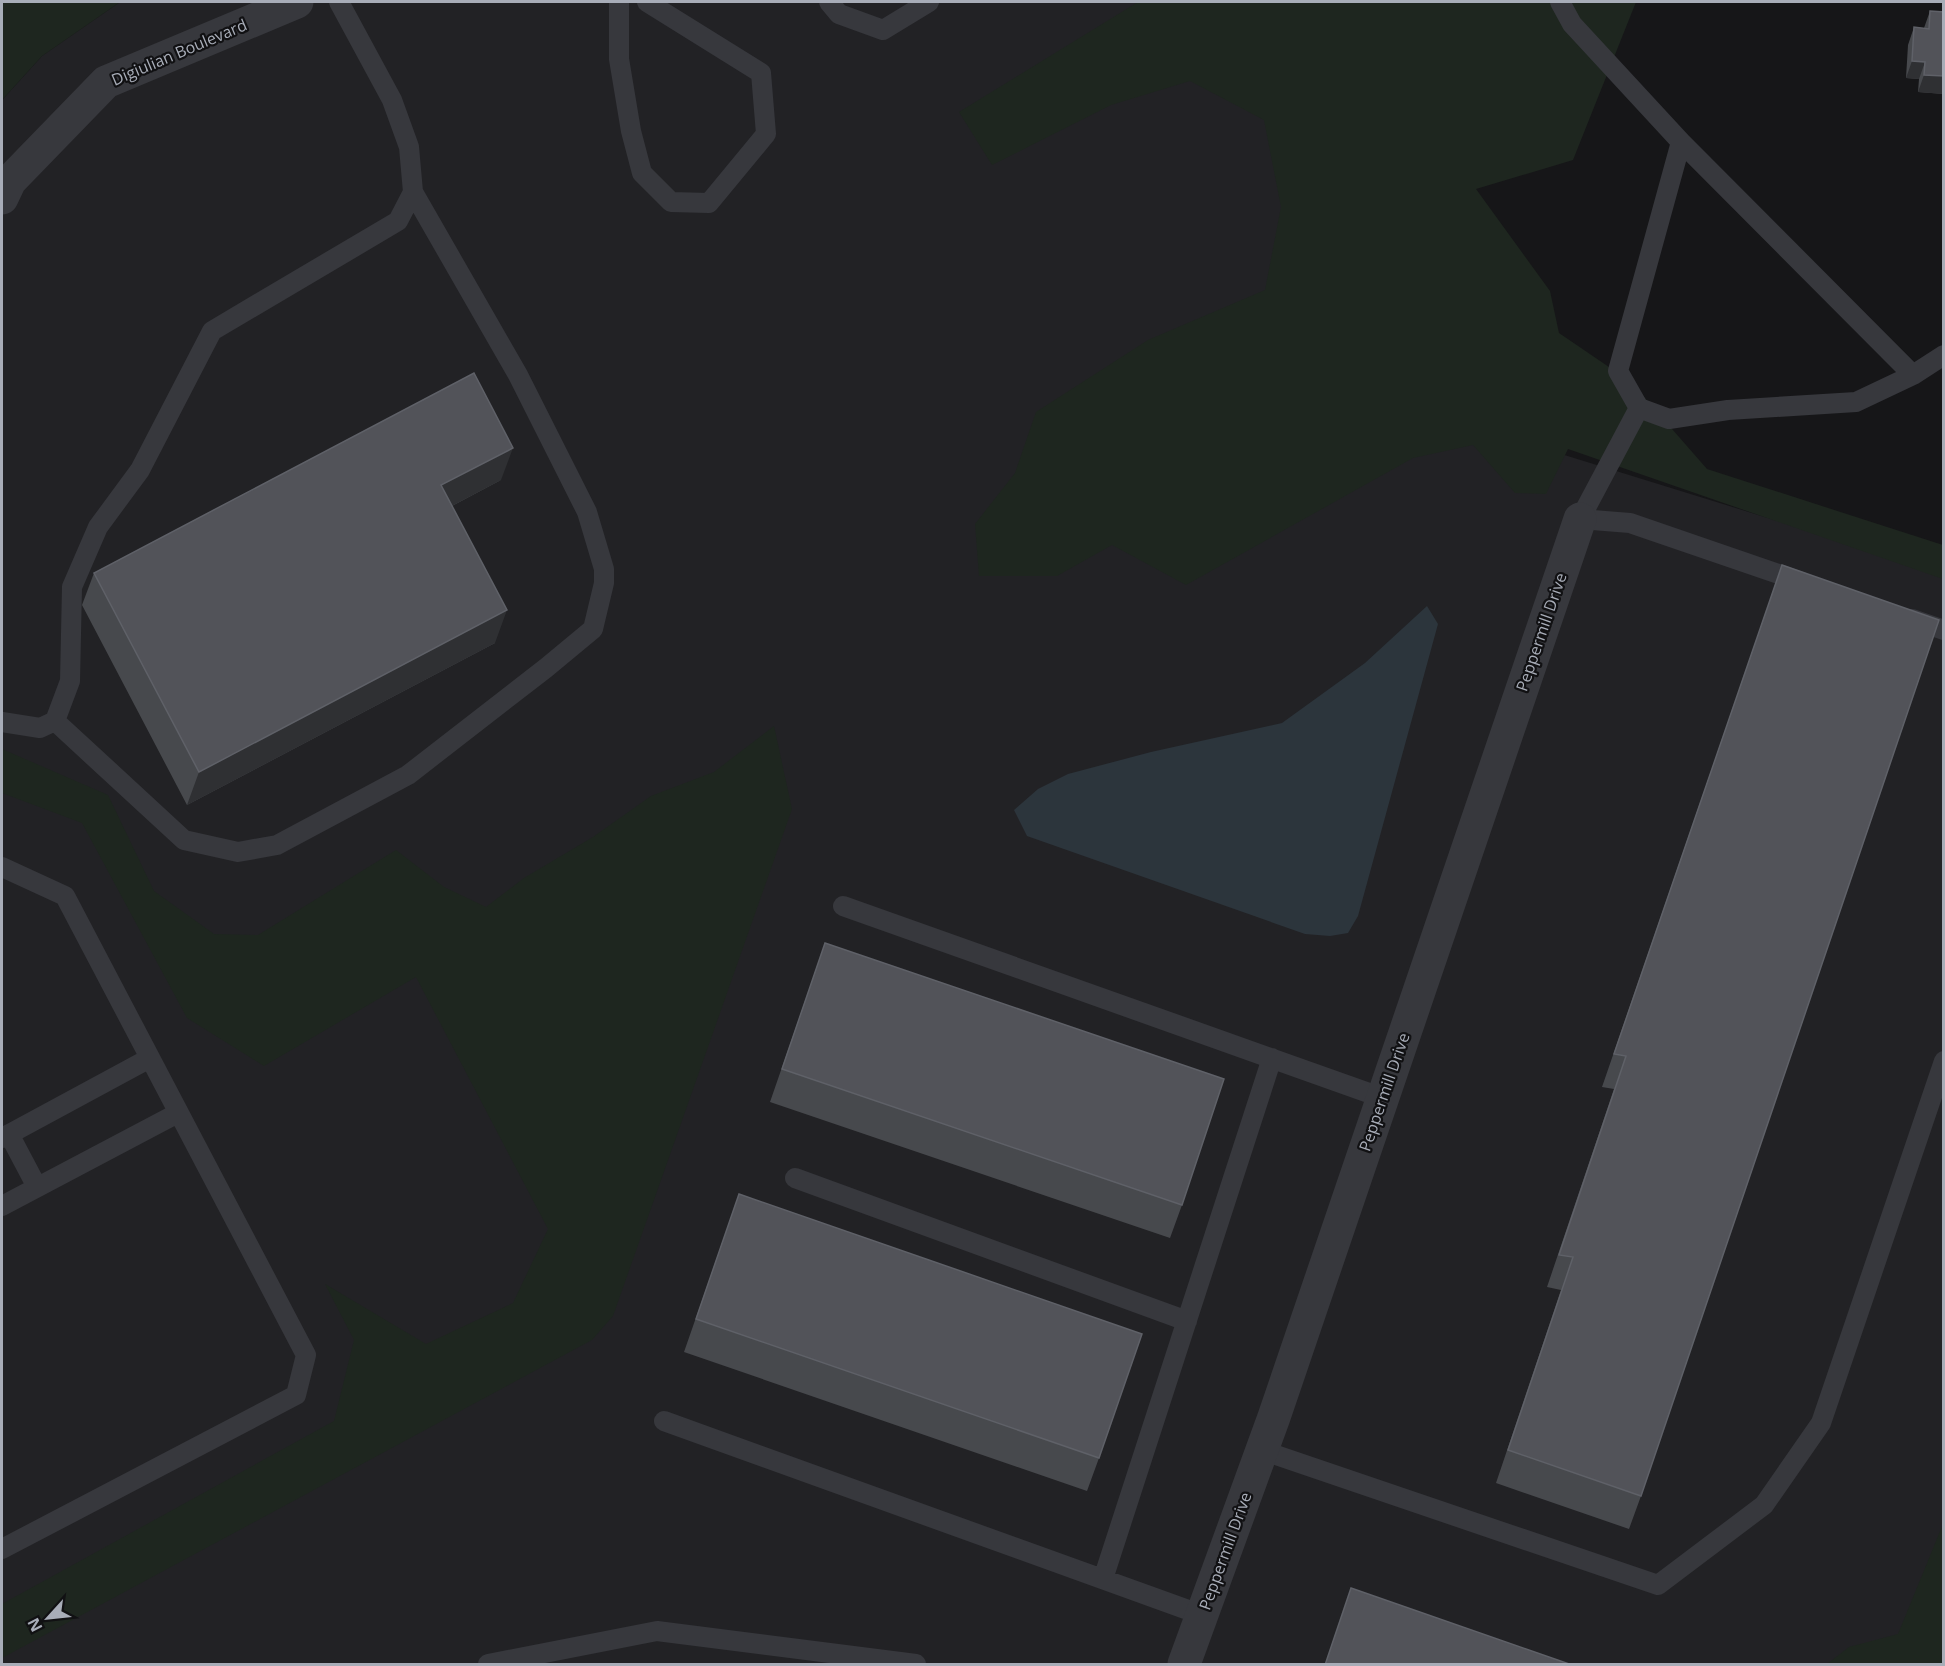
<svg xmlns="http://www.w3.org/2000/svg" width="1945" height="1666" viewBox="0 0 1945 1666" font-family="'Open Sans',sans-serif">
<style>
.built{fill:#222225}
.green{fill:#1e261f}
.water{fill:#2c353c}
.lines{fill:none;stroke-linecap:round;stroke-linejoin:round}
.service{stroke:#37383d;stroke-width:20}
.minor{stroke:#37383d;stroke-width:33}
.wall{fill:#47494d}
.shaded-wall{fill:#2f3033}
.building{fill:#525359;stroke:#5f6168;stroke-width:1.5}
.labels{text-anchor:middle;stroke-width:4.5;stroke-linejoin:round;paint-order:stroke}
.street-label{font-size:16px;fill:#a8adb8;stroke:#111113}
</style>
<rect width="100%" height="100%" fill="#161618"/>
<path class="built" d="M 120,2 L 1202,2 L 1467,425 L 1943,572 L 1943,1664 L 2,1664 L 2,100 L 42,56 Z"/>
<path class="green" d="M 2,2 L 120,2 L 42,56 L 2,100 Z
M 1138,2 L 1636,2 L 1573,160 L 1476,189 L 1550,291 L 1559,333 L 1631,382 L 1707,469 L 1943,545 L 1943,579 L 1568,449 L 1546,494 L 1515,493 L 1473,445 L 1413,458 L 1186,585 L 1112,545 L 1057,576 L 979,576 L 975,524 L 1015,473 L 1036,412 L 1148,340 L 1265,290 L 1281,207 L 1264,120 L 1190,81 L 1111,105 L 992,165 L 959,112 Z
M 774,726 L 792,809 L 613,1316 L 592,1340 L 2,1658 L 2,1604 L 334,1421 L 354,1340 L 325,1284 L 426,1344 L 513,1303 L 548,1229 L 416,977 L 264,1066 L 187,1018 L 82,823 L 2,793 L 2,749 L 108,795 L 154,891 L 214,934 L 258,935 L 396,850 L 444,887 L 486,907 L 524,878 L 593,837 L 651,796 L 714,772 Z
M 1943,1524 L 1943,1664 L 1827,1664 L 1849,1647 L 1898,1634 Z"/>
<path class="water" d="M 1427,606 L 1438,624 L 1358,916 L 1348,933 L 1330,936 L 1305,934 L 1027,836 L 1014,810 L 1038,789 L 1068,774 L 1151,752 L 1282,723 L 1365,663 Z"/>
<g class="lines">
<path class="service" d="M 619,2 L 619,59 L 631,131 L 642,173 L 671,202 L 709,203 L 766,134 L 761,73 L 647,2
M 829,2 L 839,14 L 883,30 L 929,2
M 1560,2 L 1572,24 L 1681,142 L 1618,371 L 1639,408 L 1669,419 L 1728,410 L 1856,402 L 1913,375 L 1944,355
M 1681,142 L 1913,375
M 1639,408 L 1580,519 L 1630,523 L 1802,582
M 1912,619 L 1944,630
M 55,721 L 184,840 L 238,852 L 277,845 L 408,775 L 546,668 L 593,629 L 604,583 L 604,569 L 587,512 L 518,375 L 413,192
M 2,722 L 40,728 L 55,721 L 70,681 L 72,587 L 98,527 L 140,470 L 212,331 L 398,221 L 413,192 L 409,147 L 392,100 L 339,2
M 2,867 L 65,896 L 306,1355 L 296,1395 L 2,1549
M 843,906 L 1383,1098
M 9,1134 L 37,1187
M 2,1138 L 150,1058
M 795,1178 L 1187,1321
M 2,1206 L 178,1113
M 664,1421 L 1202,1615
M 1261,1450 L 1658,1585 L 1764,1505 L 1821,1423 L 1944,1061
M 1103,1579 L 1272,1058
M 488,1664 L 657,1631 L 916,1664"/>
<path class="minor" d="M 2,198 L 10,181 L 106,82 L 297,2
M 1184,1664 L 1274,1417 L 1580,519"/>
</g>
<path class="wall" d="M 1930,11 L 1944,12 L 1944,94 L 1918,92 L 1919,79 L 1906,78 L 1908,45 L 1914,27 L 1924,28 Z
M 501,480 L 452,506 L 495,643 L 187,805 L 82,605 L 94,573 Z
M 1782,565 L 1641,1496 L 1629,1529 L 1496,1483 L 1561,1290 L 1547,1287 L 1614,1089 L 1602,1087 Z
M 825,943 L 1182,1205 L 1170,1238 L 770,1102 Z
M 739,1194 L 1099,1458 L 1087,1491 L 684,1352 Z"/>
<path class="shaded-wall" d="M 1912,61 L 1925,62 L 1919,79 L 1906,78 Z
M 1924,75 L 1944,76 L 1944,94 L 1918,92 Z
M 513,448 L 501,480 L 429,518 L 441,485 Z
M 507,610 L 495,643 L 187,805 L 199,772 Z"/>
<path class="building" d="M 1930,11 L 1944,12 L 1944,76 L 1924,75 L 1925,62 L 1912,61 L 1914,27 L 1929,29 Z
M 474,373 L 513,448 L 441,485 L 507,610 L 199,772 L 94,573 Z
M 1782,565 L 1939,620 L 1641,1496 L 1508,1450 L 1573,1257 L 1559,1255 L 1626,1056 L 1614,1054 Z
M 825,943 L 1224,1079 L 1182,1205 L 782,1069 Z
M 739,1194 L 1142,1334 L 1099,1458 L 696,1319 Z
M 1351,1588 L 1572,1665 L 1325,1665 Z"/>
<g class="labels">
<g class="street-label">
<text transform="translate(179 52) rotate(-23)" y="6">Digiulian Boulevard</text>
<text transform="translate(1541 632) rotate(-71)" y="6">Peppermill Drive</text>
<text transform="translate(1384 1092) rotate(-71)" y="6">Peppermill Drive</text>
<text transform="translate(1225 1551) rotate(-70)" y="6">Peppermill Drive</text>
</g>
</g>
<rect width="1945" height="1666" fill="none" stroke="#a8adb8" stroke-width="6"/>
<g transform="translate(48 1618) rotate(243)" stroke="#111113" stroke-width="4.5" paint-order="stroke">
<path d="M0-4.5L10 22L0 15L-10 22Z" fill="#a8adb8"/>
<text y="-9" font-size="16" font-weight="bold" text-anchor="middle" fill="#a8adb8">N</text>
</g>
</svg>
